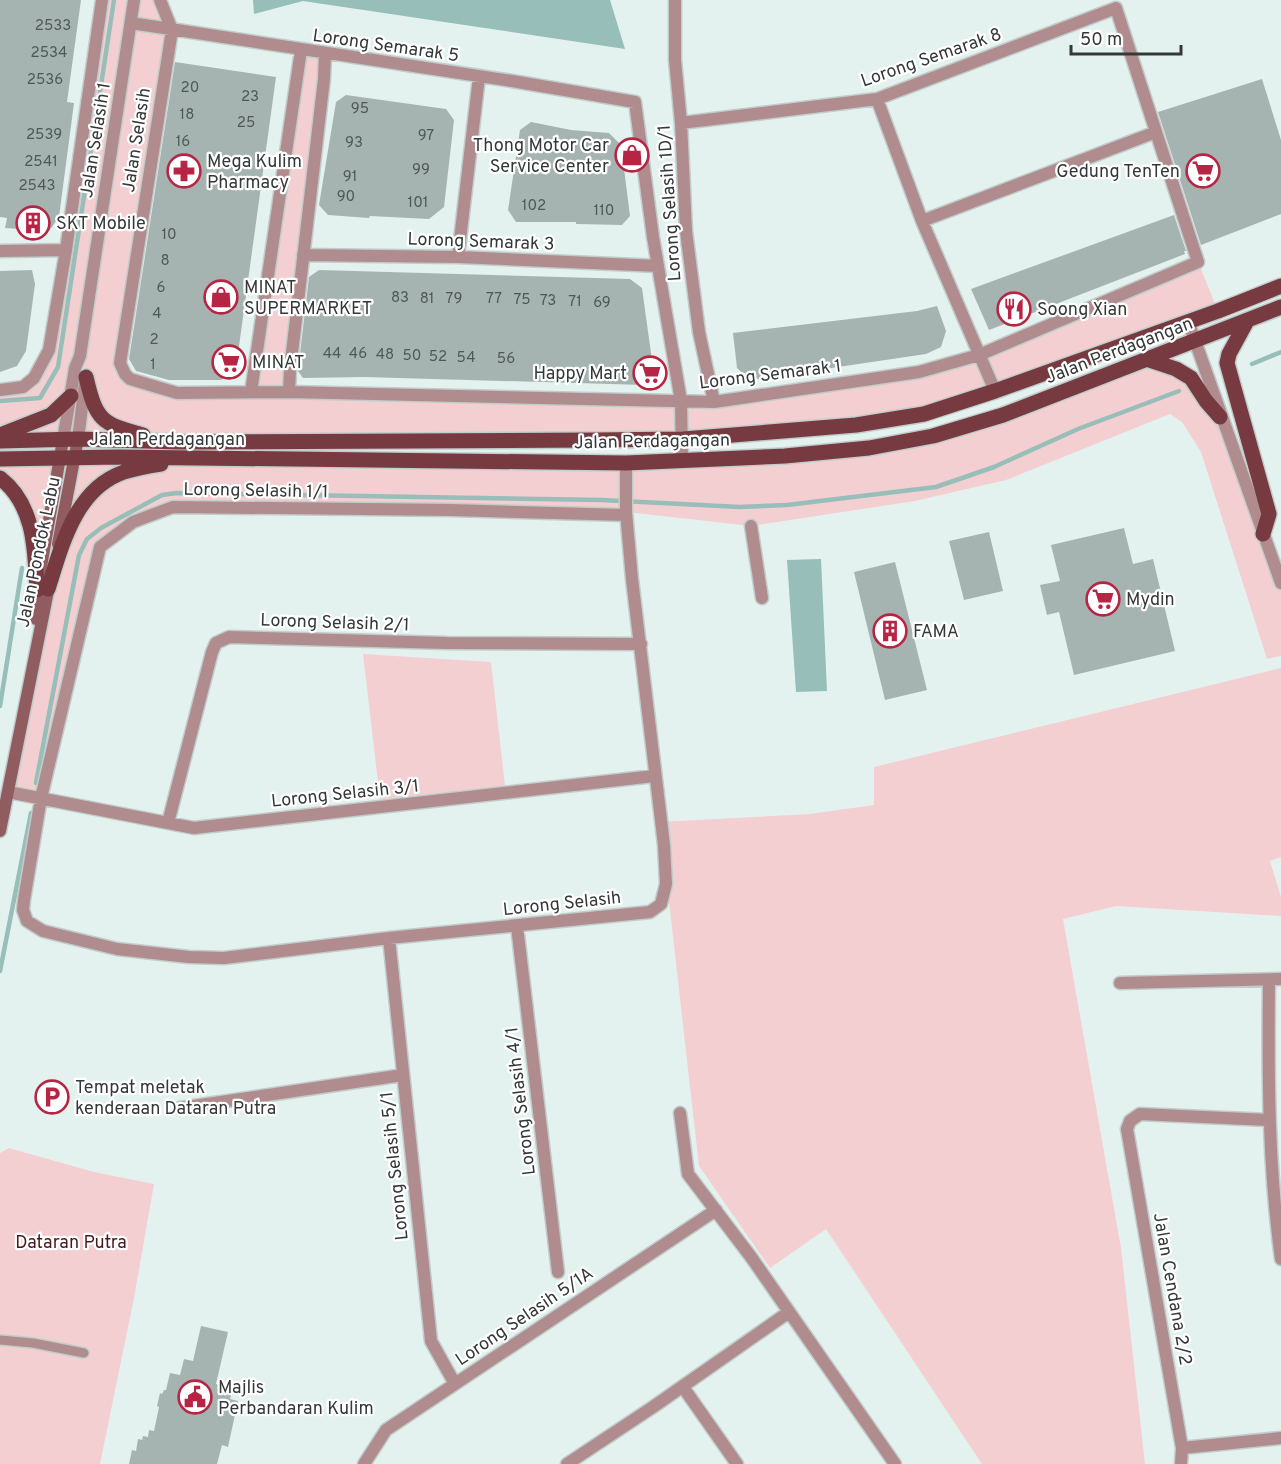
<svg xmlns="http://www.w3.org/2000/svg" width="1281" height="1464" viewBox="0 0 1281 1464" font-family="Overpass,sans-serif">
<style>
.green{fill:#f4cfd1}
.water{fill:#97beb8}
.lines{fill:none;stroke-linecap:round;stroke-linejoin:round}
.stream{stroke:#97beb8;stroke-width:4.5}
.building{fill:#a6b4b1}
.pedestrian-casing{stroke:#c1cdca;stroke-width:12}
.minor-casing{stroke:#c1cdca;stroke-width:15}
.tertiary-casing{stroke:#c1cdca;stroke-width:15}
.secondary-casing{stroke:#c1cdca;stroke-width:15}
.primary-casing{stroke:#c1cdca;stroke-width:18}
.pedestrian{stroke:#b18c8e;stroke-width:9}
.minor{stroke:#b18c8e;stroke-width:12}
.tertiary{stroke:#b18c8e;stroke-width:12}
.secondary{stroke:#915c60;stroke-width:12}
.primary{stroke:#783a41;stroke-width:15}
.labels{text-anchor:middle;stroke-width:4.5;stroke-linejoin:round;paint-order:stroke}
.number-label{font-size:15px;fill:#505856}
.street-label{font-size:18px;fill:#343938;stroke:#fff}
.poi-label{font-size:18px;fill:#343938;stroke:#fff;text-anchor:start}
.park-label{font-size:18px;fill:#491a20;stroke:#fff}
</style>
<rect width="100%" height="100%" fill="#e4f2ef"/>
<path class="green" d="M 102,0 L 132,0 L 63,440 L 0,441 L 0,390 L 23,387 L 45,361 Z
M 134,0 L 160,0 L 172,30 L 121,355 L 125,374 L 177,393 L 251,392 L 301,50 L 325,54 L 289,391 L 681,401 L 919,372 L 1198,262 L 1218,311 L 924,413 L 683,439 L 78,439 L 86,377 L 80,356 Z
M 1149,360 L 1176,369 L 1220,417 L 1281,583 L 1281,656 L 1267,659 L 1201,452 L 1182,422 L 1170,414 L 1006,480 L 915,501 L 751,526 L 627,512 L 173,507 L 100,547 L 41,798 L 8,792 L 76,459 L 626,463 L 933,436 Z
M 0,459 L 59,459 L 37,590 L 34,545 L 0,478 Z
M 363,654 L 491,662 L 505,786 L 380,799 Z
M 1281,668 L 1281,857 L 1270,861 L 1281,897 L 1281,916 L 1116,906 L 1063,919 L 1121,1248 L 1145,1464 L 982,1464 L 826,1229 L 770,1268 L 699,1166 L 660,822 L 810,814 L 874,805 L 874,767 Z
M 9,1148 L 94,1172 L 154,1184 L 134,1298 L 100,1464 L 0,1464 L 0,1153 Z"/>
<path class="water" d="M 253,0 L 610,0 L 625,49 L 303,1 L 254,14 Z
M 821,559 L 827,691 L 796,692 L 787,560 Z"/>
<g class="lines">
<path class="stream" d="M 1252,364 L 1281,352
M 0,401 L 40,398 L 58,367 L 114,0
M 0,706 L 22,568
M 36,783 L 79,555 L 87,539 L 101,528 L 162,495 L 177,493 L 602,500 L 740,507 L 787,505 L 936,487 L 994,467 L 1078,429 L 1179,391
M 0,971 L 31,813"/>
</g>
<path class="building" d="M 0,0 L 81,0 L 67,102 L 74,103 L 59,217 L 49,231 L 5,228 L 7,218 L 0,217 Z
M 175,62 L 276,77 L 236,368 L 221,380 L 169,380 L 136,371 L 129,359 Z
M 1262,79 L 1281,140 L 1281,214 L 1201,245 L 1158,112 Z
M 346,95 L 446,109 L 454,120 L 444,207 L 429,219 L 370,216 L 369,218 L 328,215 L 319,205 L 336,102 Z
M 531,122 L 571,130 L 609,133 L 621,145 L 630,216 L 622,225 L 576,224 L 576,222 L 516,222 L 508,210 L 520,130 Z
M 1174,215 L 1186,251 L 1184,251 L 1185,254 L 989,330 L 971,289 Z
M 32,270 L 35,284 L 26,351 L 17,366 L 0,372 L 0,271 Z
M 319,270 L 630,279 L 642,288 L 654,375 L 645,385 L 364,377 L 303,378 L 298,371 L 309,277 Z
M 937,306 L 946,331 L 941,347 L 926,354 L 750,380 L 737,368 L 733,333 L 917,311 Z
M 1124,528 L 1133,564 L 1153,559 L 1175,651 L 1074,675 L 1059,612 L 1047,615 L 1040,585 L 1060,581 L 1051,545 Z
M 989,532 L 1003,591 L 964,600 L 949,541 Z
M 895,562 L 927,690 L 885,700 L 854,572 Z
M 201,1326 L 228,1332 L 216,1384 L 233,1388 L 230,1399 L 238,1401 L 228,1447 L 222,1445 L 217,1464 L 129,1464 L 132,1450 L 136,1451 L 138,1439 L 142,1440 L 143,1436 L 148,1437 L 149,1430 L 154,1431 L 159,1407 L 157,1406 L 160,1393 L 162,1394 L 164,1390 L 166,1390 L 170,1373 L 180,1375 L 184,1359 L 193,1361 Z"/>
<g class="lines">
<defs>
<path id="pedestrian" d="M 0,1340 L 33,1343 L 84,1353"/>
<path id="minor" d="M 160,0 L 172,30 L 120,363 L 125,374 L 130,379 L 177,393 L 289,392 L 714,402 L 919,372 L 979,355 L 1198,262 L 1116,8 L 877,99 L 681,123
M 675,0 L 675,60 L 681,123 L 686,231 L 699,332 L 714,402
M 131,23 L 512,81 L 635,102 L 653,237 L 681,401 L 682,462
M 877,99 L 922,221 L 995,391
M 922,221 L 1156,132
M 0,251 L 66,250
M 303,255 L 458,257 L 658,266
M 458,257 L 479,77
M 1188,321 L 1281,583
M 0,390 L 23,387 L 34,378 L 49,350 L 66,250 L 102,0
M 251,392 L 301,50
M 289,392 L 290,370 L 324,79 L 325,54
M 626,463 L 626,512 L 632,579 L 664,845 L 666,884 L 661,904 L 650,912 L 389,938 L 224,958 L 189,957 L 117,949 L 43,931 L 27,921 L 23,910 L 24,900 L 41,798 L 100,547 L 133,522 L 173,507 L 451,510 L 626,515
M 751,526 L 762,598
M 8,792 L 194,828 L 654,776
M 168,823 L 212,652 L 216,643 L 229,637 L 447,643 L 641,644
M 517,926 L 558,1272
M 389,938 L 431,1341 L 455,1384
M 1269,980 C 1268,1075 1268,1164 1281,1259
M 1120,983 L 1281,979
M 180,1108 L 403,1075
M 680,1113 L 688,1174 L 751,1257 L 895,1464
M 683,1387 L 737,1464
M 1182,1448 L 1281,1438
M 364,1464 L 386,1430 L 716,1210
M 567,1464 L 653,1407 L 789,1312
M 1181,1464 L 1182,1448 L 1127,1129 L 1130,1121 L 1140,1114 L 1268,1120"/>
<path id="tertiary" d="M 78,439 L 85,383
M 63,440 L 75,368 L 80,356 L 134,0"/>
<path id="secondary" d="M 58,544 L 78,439
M 36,619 L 37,590 L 63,440
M 0,831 L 50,581"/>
<path id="primary" d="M 1247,321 L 1229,354 L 1227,363 L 1269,514 L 1263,534
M 1149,360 L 1176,369 L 1191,378 L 1206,401 L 1220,417
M 86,377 C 96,420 101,424 143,435
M 0,435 L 51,415 L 71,396
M 0,441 L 78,439 L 179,442 L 593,440 L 683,439 L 856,425 L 924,414 L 995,391 L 1218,311 L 1281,286
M 0,459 L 118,457 L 626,463 L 785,456 L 869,448 L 933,436 L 1003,415 L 1281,307
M 0,478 C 35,505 35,550 37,590
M 48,589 C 62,545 75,489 124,472 C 136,468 148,466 161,464"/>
</defs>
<use href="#pedestrian" class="pedestrian-casing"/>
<use href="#minor" class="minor-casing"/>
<use href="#tertiary" class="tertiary-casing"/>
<use href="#secondary" class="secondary-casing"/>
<use href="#primary" class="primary-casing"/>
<use href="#pedestrian" class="pedestrian"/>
<use href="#minor" class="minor"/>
<use href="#tertiary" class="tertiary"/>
<use href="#secondary" class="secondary"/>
<use href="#primary" class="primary"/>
</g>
<defs>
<symbol id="shop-ring" viewBox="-11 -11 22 22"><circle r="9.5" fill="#fff" stroke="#b72545" stroke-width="1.5"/><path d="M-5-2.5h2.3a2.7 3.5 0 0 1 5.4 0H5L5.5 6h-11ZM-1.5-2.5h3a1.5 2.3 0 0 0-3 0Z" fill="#b72545"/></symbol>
<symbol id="pharmacy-ring" viewBox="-11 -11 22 22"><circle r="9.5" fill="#fff" stroke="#b72545" stroke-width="1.5"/><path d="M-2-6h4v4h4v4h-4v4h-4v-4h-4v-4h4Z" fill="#b72545"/></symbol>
<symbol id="supermarket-ring" viewBox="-11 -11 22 22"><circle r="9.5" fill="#fff" stroke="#b72545" stroke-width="1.5"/><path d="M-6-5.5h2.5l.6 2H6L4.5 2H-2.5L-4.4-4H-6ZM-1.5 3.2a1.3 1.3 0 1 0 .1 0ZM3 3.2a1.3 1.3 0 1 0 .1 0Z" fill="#b72545"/></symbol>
<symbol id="building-ring" viewBox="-11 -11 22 22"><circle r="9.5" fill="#fff" stroke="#b72545" stroke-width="1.5"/><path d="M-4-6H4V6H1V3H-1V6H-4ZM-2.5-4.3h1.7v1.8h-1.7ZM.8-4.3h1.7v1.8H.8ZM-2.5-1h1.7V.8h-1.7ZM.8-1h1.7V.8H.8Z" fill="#b72545"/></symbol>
<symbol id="restaurant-ring" viewBox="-11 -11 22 22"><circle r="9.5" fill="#fff" stroke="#b72545" stroke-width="1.5"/><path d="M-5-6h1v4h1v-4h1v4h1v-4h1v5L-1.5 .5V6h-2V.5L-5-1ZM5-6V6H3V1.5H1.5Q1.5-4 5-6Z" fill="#b72545"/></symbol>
<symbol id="parking-ring" viewBox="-11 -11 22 22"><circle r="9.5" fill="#fff" stroke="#b72545" stroke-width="1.5"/><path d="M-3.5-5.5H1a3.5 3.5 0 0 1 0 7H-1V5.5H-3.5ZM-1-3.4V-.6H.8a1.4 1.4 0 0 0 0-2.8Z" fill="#b72545"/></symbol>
<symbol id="civic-ring" viewBox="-11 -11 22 22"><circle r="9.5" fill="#fff" stroke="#b72545" stroke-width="1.5"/><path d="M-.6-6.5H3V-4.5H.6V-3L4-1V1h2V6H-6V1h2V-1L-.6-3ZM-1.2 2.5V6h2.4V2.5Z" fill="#b72545"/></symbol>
</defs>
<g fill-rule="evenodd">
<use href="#shop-ring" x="613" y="136" width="38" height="38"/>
<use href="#pharmacy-ring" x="165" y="152" width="38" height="38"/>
<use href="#supermarket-ring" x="1184" y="152" width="38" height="38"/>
<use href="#building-ring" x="14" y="204" width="38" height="38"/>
<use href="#shop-ring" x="202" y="278" width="38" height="38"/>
<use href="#restaurant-ring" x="995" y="290" width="38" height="38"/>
<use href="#supermarket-ring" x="210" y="343" width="38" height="38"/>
<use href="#supermarket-ring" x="631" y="354" width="38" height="38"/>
<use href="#supermarket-ring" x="1084" y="580" width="38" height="38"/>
<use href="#building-ring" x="871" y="612" width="38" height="38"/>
<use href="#parking-ring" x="33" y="1078" width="38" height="38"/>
<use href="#civic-ring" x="176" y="1378" width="38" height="38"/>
</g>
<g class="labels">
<g class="number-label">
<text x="53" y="30">2533</text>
<text x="49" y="57">2534</text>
<text x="45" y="84">2536</text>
<text x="190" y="92">20</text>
<text x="250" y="101">23</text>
<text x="360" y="113">95</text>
<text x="187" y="119">18</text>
<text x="246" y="127">25</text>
<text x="44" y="139">2539</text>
<text x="426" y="140">97</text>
<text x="183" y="146">16</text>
<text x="354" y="147">93</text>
<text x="41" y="166">2541</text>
<text x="421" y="174">99</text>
<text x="350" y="181">91</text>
<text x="37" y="190">2543</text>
<text x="346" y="201">90</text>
<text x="418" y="207">101</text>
<text x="534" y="210">102</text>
<text x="604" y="215">110</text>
<text x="169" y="239">10</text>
<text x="165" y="265">8</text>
<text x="161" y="292">6</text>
<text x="400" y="302">83</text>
<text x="427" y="303">81</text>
<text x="454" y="303">79</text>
<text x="494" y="303">77</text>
<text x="522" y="304">75</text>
<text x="548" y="305">73</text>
<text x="575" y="306">71</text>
<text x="602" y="307">69</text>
<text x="157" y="318">4</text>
<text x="154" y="344">2</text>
<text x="332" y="358">44</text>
<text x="358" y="358">46</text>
<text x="385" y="359">48</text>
<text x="412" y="360">50</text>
<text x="438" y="361">52</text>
<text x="466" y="362">54</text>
<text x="506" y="363">56</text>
<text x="153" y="369">1</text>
</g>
<g class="street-label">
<text transform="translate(386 45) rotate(8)" y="6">Lorong Semarak 5</text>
<text transform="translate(931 57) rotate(-19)" y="6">Lorong Semarak 8</text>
<text transform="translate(95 140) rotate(-81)" y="6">Jalan Selasih 1</text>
<text transform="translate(136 140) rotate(-81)" y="6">Jalan Selasih</text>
<text transform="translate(669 203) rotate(-94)" y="6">Lorong Selasih 1D/1</text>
<text transform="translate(481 241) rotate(2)" y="6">Lorong Semarak 3</text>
<text transform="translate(1119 350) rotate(-21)" y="6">Jalan Perdagangan</text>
<text transform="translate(770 374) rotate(-7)" y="6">Lorong Semarak 1</text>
<text x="167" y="445">Jalan Perdagangan</text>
<text transform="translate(652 441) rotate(-1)" y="6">Jalan Perdagangan</text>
<text transform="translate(256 490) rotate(1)" y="6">Lorong Selasih 1/1</text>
<text transform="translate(38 552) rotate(-78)" y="6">Jalan Pondok Labu</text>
<text transform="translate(335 622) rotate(2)" y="6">Lorong Selasih 2/1</text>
<text transform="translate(345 793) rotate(-6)" y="6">Lorong Selasih 3/1</text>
<text transform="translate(562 903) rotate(-6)" y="6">Lorong Selasih</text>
<text transform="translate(520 1101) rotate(-97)" y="6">Lorong Selasih 4/1</text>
<text transform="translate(394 1166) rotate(-96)" y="6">Lorong Selasih 5/1</text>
<text transform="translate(1173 1289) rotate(80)" y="6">Jalan Cendana 2/2</text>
<text transform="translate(524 1316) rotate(-34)" y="6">Lorong Selasih 5/1A</text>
</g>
<g class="poi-label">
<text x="609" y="151" text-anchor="end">Thong Motor Car<tspan x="609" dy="21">Service Center</tspan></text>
<text x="207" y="167">Mega Kulim<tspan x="207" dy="21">Pharmacy</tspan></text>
<text x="1180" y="177" text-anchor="end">Gedung TenTen</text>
<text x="56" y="229">SKT Mobile</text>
<text x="244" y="293">MINAT<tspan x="244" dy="21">SUPERMARKET</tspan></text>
<text x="1037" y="315">Soong Xian</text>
<text x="252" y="368">MINAT</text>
<text x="627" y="379" text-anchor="end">Happy Mart</text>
<text x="1126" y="605">Mydin</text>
<text x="913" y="637">FAMA</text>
<text x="75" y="1093">Tempat meletak<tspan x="75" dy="21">kenderaan Dataran Putra</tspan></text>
<text x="218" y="1393">Majlis<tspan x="218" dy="21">Perbandaran Kulim</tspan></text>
</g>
<g class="park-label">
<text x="71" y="1248">Dataran Putra</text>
</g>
</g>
<path d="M1071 45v9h110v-9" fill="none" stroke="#343938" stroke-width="3"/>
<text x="1080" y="45" font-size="18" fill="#343938" stroke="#ffffff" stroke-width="4.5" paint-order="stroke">50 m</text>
</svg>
